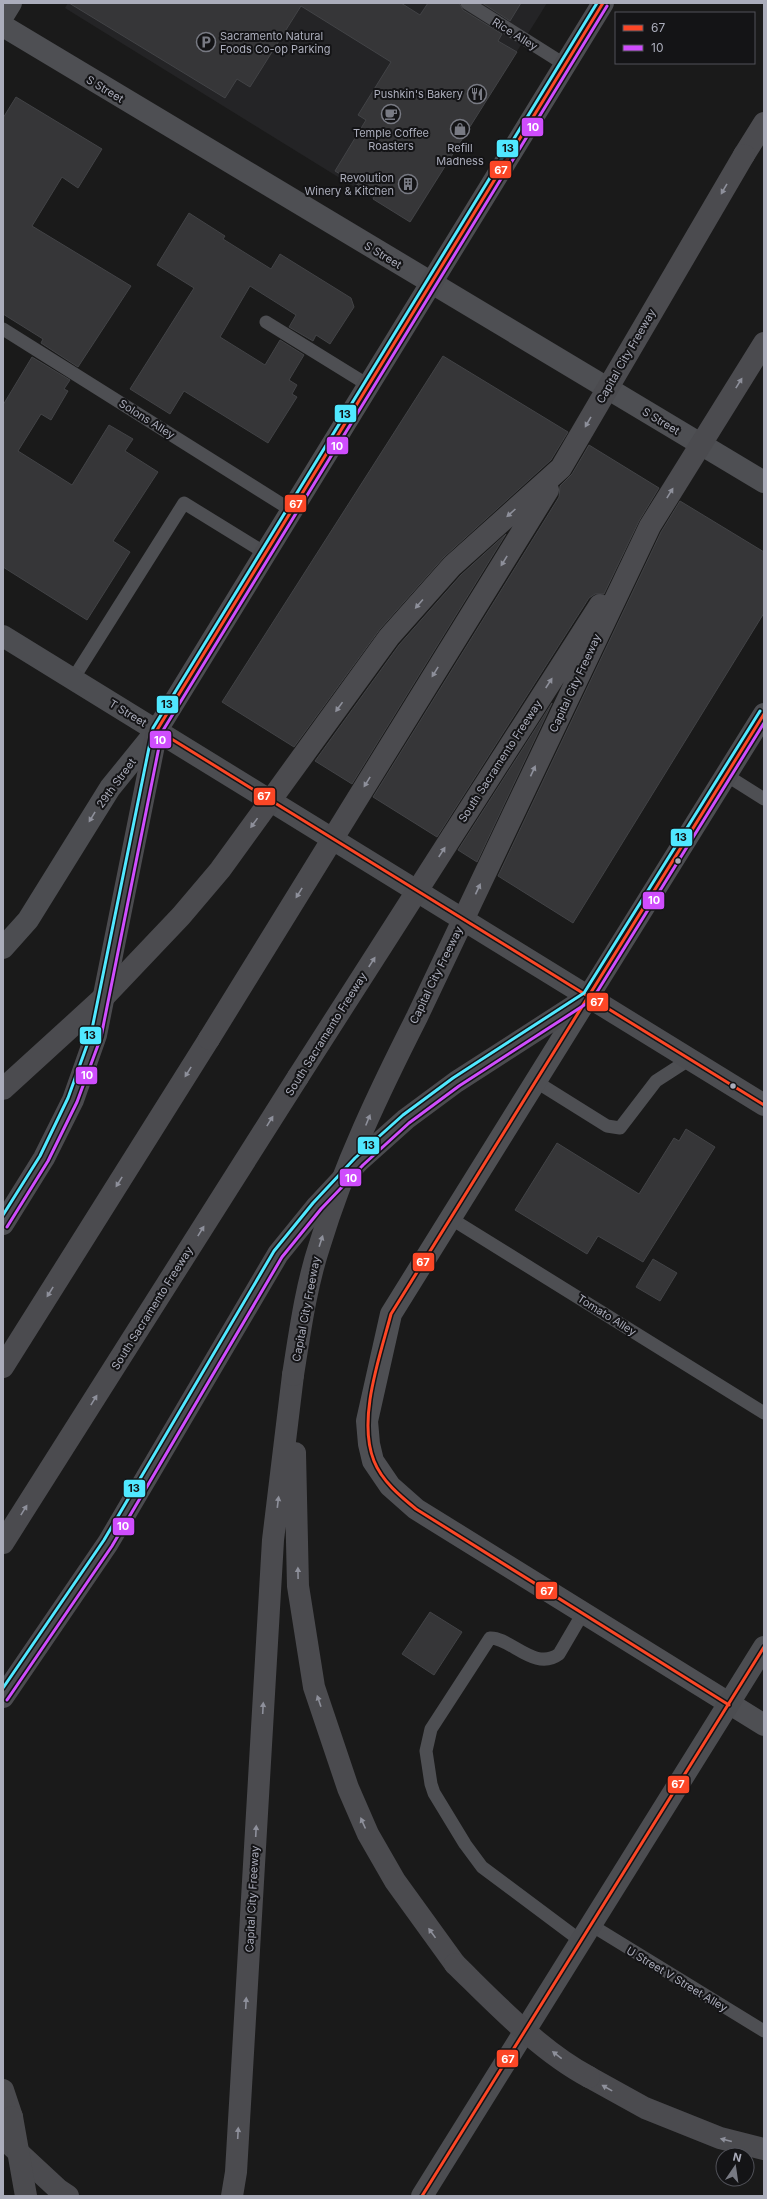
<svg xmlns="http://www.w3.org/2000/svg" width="767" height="2199" viewBox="0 0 767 2199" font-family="Inter,sans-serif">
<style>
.built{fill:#242426}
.building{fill:#363638;stroke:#424346}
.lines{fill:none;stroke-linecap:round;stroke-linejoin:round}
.lane{stroke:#4e4f53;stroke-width:13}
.street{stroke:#4e4f53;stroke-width:22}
.secondary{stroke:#4c4d51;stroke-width:22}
.highway{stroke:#4b4b4f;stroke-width:22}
.highway-bridge{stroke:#4b4b4f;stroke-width:22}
.bus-1-casing{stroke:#141416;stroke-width:6}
.bus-2-casing{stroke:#141416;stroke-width:6}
.bus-3-casing{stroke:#141416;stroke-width:6}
.bus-1{stroke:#fc4726;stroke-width:3}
.bus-2{stroke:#cf4dfd;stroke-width:3}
.bus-3{stroke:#50e8ff;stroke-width:3}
.oneway{fill:#8e909b}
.bus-dot{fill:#abadbb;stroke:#141416;stroke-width:1.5}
.labels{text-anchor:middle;stroke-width:4;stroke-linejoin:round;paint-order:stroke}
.street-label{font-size:11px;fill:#abadbb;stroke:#141416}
.poi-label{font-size:11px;fill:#abadbb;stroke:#141416;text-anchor:end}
.line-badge{stroke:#141416;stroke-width:1.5}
.badge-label{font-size:11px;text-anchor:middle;font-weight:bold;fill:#fff}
.pale-badge-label{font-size:11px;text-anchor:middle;font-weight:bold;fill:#111}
</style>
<rect width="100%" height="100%" fill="#1a1a1a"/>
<path class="built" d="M 68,3 L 547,3 L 411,222 L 65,8 Z"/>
<path class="building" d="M 69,3 L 401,3 L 420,15 L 428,3 L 459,3 L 463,10 L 502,34 L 498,41 L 517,52 L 410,222 L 373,199 L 375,195 L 335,171 L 366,120 L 358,115 L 391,62 L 301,6 L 250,87 L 237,79 L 225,98 Z
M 482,3 L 521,3 L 510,21 Z
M 16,97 L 102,149 L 78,188 L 62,177 L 32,226 L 131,286 L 78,367 L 41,343 L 43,339 L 3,314 L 3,118 Z
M 189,213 L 225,236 L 223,239 L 271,269 L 280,254 L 351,298 L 354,307 L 330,344 L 316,335 L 313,341 L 289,327 L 296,315 L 250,286 L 220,337 L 265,365 L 280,340 L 304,355 L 289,380 L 297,385 L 292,394 L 297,397 L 268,443 L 184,391 L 170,414 L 130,389 L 194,288 L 157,265 Z
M 443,356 L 568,432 L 551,460 L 444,557 L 380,629 L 294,747 L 222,702 Z
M 32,357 L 70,380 L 64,389 L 68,391 L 51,420 L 41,414 L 18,451 L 72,485 L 109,425 L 133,439 L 125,451 L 158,472 L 113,541 L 130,552 L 87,620 L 3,567 L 3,405 Z
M 589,445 L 659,488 L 639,521 L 604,594 L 595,594 L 589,598 L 437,837 L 373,797 L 559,497 L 560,486 L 572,474 Z
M 680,501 L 764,552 L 764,613 L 573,923 L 498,876 L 661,532 Z
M 506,534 L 352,784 L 315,761 L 399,645 L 461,575 Z
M 552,703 L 477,862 L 458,850 Z
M 686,1129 L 715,1147 L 643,1262 L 598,1236 L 587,1254 L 515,1210 L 557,1143 L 639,1194 L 674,1138 L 679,1141 Z
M 653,1259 L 677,1273 L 660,1301 L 636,1287 Z
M 430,1612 L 462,1632 L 434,1675 L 402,1654 Z"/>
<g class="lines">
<path class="lane" d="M 467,3 L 564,64
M 266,322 L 368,385
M 3,329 L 291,510
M 73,679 L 184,503 L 265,553
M 726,775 L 764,799
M 535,1081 L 607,1126 L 620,1128 L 656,1081 L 690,1059
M 450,1218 L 764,1413
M 591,1925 L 764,2031
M 581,1941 L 482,1867 L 465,1844 L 434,1793 L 431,1784 L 426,1751 L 431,1729 L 490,1638 C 510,1637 535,1672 559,1654 L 583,1613"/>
<path class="street" d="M 3,16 L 11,3
M 3,26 L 764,482
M 588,997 L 391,1314 L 367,1421 L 369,1444 L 373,1461 L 390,1486 L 416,1509 L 764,1725"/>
<path class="secondary" d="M 3,636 L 764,1105
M 3,948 L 28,920 L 110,788 L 157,730 L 603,3
M 588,997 L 764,714
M 422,2196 L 764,1647"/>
<path class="highway" d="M 744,155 L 764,123
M 3,1224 L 44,1158 L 73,1100 L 96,1035 L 157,730
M 3,1367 L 209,1039
M 295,1453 L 298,1586 L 314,1687 L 348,1788 L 368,1834 L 395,1881 L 455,1964
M 3,1543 L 298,1077
M 3,1697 L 108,1543 L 278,1254 L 317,1206 L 359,1161 L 406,1119 L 456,1082 L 588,997
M 589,2077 L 645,2108 L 720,2138 L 764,2149
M 3,2090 L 12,2117
M 3,2138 L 59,2190 L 68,2196
M 232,2196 L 236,2172 L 273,1540 L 293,1375"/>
<path class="highway-bridge" d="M 209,1039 L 548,490
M 298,1077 L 600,605
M 3,1089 L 105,996 L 181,916 L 220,870 L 389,637 L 452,566 L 561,468 L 744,155
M 293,1375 C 300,1331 306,1286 320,1244 C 344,1165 380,1090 417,1017 L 650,526 L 764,343
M 455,1964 C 495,2003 540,2051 589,2077
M 12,2117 L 26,2196"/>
<defs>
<path id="bus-1" d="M 603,3 L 157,730 L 764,1105
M 729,1705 L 416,1509 C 400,1496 382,1481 374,1461 C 357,1419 380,1356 391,1314 L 764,714
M 422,2196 L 764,1647"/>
<path id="bus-2" d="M 7,1227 L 48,1161 L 77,1102 L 101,1037 L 162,732 L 607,6
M 7,1700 L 112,1546 L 282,1257 L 321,1209 L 363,1165 L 409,1123 L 459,1086 L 592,1000 L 764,723"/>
<path id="bus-3" d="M 3,1215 L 40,1156 L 68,1098 L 91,1034 L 153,728 L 597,3
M 3,1688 L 104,1540 L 274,1251 L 313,1203 L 355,1158 L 403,1115 L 453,1078 L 584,993 L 760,711"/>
</defs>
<use href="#bus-1" class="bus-1-casing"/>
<use href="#bus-2" class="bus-2-casing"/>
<use href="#bus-3" class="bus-3-casing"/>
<use href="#bus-1" class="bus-1"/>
<use href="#bus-2" class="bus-2"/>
<use href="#bus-3" class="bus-3"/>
</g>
<defs><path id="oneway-solid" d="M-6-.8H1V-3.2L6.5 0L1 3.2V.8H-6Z"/></defs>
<g class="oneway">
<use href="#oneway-solid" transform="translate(724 189) rotate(120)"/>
<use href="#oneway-solid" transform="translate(739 383) rotate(-58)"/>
<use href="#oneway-solid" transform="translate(588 422) rotate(120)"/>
<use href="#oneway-solid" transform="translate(670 493) rotate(-58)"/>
<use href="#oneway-solid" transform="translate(511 513) rotate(138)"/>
<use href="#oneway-solid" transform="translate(504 561) rotate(122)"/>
<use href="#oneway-solid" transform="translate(419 604) rotate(131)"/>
<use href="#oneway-solid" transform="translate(435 672) rotate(122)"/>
<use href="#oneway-solid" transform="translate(549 683) rotate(-57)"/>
<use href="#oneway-solid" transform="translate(339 707) rotate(126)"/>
<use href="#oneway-solid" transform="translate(533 771) rotate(-65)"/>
<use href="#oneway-solid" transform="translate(367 782) rotate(122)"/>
<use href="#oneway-solid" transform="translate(92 817) rotate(121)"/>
<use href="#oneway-solid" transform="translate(254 823) rotate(126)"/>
<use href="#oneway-solid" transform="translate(442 852) rotate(-57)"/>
<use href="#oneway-solid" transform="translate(478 889) rotate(-65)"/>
<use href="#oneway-solid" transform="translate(299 893) rotate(122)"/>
<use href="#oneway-solid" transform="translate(372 962) rotate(-57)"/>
<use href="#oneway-solid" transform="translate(188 1072) rotate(122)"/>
<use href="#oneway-solid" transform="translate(368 1120) rotate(-68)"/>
<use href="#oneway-solid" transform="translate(270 1121) rotate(-58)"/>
<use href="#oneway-solid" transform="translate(119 1182) rotate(122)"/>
<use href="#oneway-solid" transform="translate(201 1231) rotate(-58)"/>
<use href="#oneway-solid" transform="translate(321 1241) rotate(-72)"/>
<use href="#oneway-solid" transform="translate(50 1292) rotate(122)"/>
<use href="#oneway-solid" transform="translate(94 1400) rotate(-58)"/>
<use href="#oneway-solid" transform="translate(278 1502) rotate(-83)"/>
<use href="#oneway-solid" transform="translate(24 1510) rotate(-58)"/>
<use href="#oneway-solid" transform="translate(298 1573) rotate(-91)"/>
<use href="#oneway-solid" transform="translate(319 1701) rotate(-109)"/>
<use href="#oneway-solid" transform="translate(263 1708) rotate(-87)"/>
<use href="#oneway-solid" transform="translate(363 1823) rotate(-114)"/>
<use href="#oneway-solid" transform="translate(256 1831) rotate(-87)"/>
<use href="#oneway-solid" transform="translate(432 1933) rotate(-126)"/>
<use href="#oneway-solid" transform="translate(246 2003) rotate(-87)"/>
<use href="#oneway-solid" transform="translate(557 2055) rotate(-142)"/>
<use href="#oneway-solid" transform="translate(607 2088) rotate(-151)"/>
<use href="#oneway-solid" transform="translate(238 2133) rotate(-87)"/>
<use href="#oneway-solid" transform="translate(726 2140) rotate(-166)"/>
</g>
<defs>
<symbol id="parking-ring" viewBox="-11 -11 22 22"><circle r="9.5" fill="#141416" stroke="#787a83" stroke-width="1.5"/><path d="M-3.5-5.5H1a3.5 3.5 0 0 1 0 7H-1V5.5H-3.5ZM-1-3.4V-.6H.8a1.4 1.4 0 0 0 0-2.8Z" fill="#787a83"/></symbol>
<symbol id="restaurant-ring" viewBox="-11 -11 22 22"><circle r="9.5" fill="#141416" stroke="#787a83" stroke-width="1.5"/><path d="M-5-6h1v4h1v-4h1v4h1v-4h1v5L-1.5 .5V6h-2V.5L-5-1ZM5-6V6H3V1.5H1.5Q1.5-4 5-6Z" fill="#787a83"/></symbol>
<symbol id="cafe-ring" viewBox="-11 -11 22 22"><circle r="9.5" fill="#141416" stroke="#787a83" stroke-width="1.5"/><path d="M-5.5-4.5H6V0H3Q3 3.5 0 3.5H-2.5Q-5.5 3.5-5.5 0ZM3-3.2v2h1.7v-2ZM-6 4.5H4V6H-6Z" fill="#787a83"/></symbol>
<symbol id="shop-ring" viewBox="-11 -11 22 22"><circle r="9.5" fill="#141416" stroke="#787a83" stroke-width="1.5"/><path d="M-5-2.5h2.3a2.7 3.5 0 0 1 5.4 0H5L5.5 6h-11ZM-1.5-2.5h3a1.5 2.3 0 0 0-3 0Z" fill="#787a83"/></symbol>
<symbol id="building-ring" viewBox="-11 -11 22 22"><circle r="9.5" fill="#141416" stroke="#787a83" stroke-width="1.5"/><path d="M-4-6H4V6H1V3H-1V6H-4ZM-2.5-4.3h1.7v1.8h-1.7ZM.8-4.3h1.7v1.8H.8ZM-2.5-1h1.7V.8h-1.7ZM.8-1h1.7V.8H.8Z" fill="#787a83"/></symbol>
</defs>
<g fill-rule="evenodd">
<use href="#parking-ring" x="195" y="31" width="22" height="22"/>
<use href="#restaurant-ring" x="466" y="83" width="22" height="22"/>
<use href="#cafe-ring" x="380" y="103" width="22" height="22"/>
<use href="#shop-ring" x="449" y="118" width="22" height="22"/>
<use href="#building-ring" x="397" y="173" width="22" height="22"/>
</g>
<g class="bus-dot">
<circle cx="678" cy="861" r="3.5"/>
<circle cx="733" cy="1086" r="3.5"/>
</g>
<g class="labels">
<g class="street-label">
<text transform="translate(515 34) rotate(32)" y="4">Rice Alley</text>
<text transform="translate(105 89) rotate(31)" y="4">S Street</text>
<text transform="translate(383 255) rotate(31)" y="4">S Street</text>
<text transform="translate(626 356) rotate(-60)" y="4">Capital City Freeway</text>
<text transform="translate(147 419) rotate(32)" y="4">Solons Alley</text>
<text transform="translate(661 421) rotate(31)" y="4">S Street</text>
<text transform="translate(575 683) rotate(-65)" y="4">Capital City Freeway</text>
<text transform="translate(128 713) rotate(31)" y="4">T Street</text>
<text transform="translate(500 761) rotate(-57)" y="4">South Sacramento Freeway</text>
<text transform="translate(116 783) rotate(-54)" y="4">29th Street</text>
<text transform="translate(436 975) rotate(-64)" y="4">Capital City Freeway</text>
<text transform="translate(326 1034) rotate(-58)" y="4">South Sacramento Freeway</text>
<text transform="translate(152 1308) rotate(-58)" y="4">South Sacramento Freeway</text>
<text transform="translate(306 1309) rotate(-79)" y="4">Capital City Freeway</text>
<text transform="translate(607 1315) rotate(32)" y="4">Tomato Alley</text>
<text transform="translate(252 1899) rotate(-87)" y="4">Capital City Freeway</text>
<text transform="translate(677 1979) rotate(31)" y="4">U Street V Street Alley</text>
</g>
<g class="poi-label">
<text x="220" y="40" text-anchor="start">Sacramento Natural<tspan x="220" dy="13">Foods Co-op Parking</tspan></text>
<text x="463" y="98">Pushkin's Bakery</text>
<text x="391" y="137" text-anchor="middle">Temple Coffee<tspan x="391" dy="13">Roasters</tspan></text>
<text x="460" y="152" text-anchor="middle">Refill<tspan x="460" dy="13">Madness</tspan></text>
<text x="394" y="182">Revolution<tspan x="394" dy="13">Winery &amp; Kitchen</tspan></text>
</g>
</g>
<g class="line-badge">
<rect x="521" y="117" width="23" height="20" rx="4" fill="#cf4dfd"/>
<rect x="496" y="139" width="23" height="19" rx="4" fill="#50e8ff"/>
<rect x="489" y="160" width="23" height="19" rx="4" fill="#fc4726"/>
<rect x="334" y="404" width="23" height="19" rx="4" fill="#50e8ff"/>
<rect x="326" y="436" width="23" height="19" rx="4" fill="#cf4dfd"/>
<rect x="284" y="494" width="23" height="19" rx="4" fill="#fc4726"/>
<rect x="156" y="695" width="23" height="19" rx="4" fill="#50e8ff"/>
<rect x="149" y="730" width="23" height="19" rx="4" fill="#cf4dfd"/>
<rect x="253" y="787" width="23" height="19" rx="4" fill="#fc4726"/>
<rect x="670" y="828" width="23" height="19" rx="4" fill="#50e8ff"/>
<rect x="642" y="891" width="23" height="19" rx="4" fill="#cf4dfd"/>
<rect x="586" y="992" width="23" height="20" rx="4" fill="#fc4726"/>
<rect x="79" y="1026" width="23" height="19" rx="4" fill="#50e8ff"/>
<rect x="75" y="1066" width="23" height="19" rx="4" fill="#cf4dfd"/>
<rect x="357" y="1136" width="23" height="19" rx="4" fill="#50e8ff"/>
<rect x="339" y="1168" width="23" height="19" rx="4" fill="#cf4dfd"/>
<rect x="412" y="1252" width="23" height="20" rx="4" fill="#fc4726"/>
<rect x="123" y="1479" width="23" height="19" rx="4" fill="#50e8ff"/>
<rect x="112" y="1517" width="23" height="19" rx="4" fill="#cf4dfd"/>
<rect x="535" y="1581" width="23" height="19" rx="4" fill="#fc4726"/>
<rect x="667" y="1775" width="23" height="19" rx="4" fill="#fc4726"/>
<rect x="496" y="2049" width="23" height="19" rx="4" fill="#fc4726"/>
</g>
<g class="badge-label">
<text x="533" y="131">10</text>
<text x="501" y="174">67</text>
<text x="337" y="450">10</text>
<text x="296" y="508">67</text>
<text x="160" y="744">10</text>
<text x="264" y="800">67</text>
<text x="654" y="904">10</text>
<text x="597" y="1006">67</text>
<text x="87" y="1079">10</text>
<text x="351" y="1182">10</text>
<text x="423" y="1266">67</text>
<text x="123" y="1530">10</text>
<text x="547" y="1595">67</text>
<text x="678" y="1788">67</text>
<text x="508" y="2063">67</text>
</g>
<g class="pale-badge-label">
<text x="508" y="152">13</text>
<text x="345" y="418">13</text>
<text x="167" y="708">13</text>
<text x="681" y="841">13</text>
<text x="90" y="1039">13</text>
<text x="369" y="1149">13</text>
<text x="134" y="1492">13</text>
</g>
<rect width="767" height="2199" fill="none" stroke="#abadbb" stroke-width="8"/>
<rect x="615" y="12" width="140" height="52" fill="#141416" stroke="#505158"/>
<rect x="623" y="25" width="20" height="6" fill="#fc4726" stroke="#505158"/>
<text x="651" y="32" font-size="12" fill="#abadbb">67</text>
<rect x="623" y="45" width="20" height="6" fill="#cf4dfd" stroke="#505158"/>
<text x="651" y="52" font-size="12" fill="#abadbb">10</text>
<g transform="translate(735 2167) rotate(13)"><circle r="19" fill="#141416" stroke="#505158"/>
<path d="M0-3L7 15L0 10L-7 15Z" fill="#787a83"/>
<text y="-6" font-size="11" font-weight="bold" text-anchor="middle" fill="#abadbb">N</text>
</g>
</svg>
